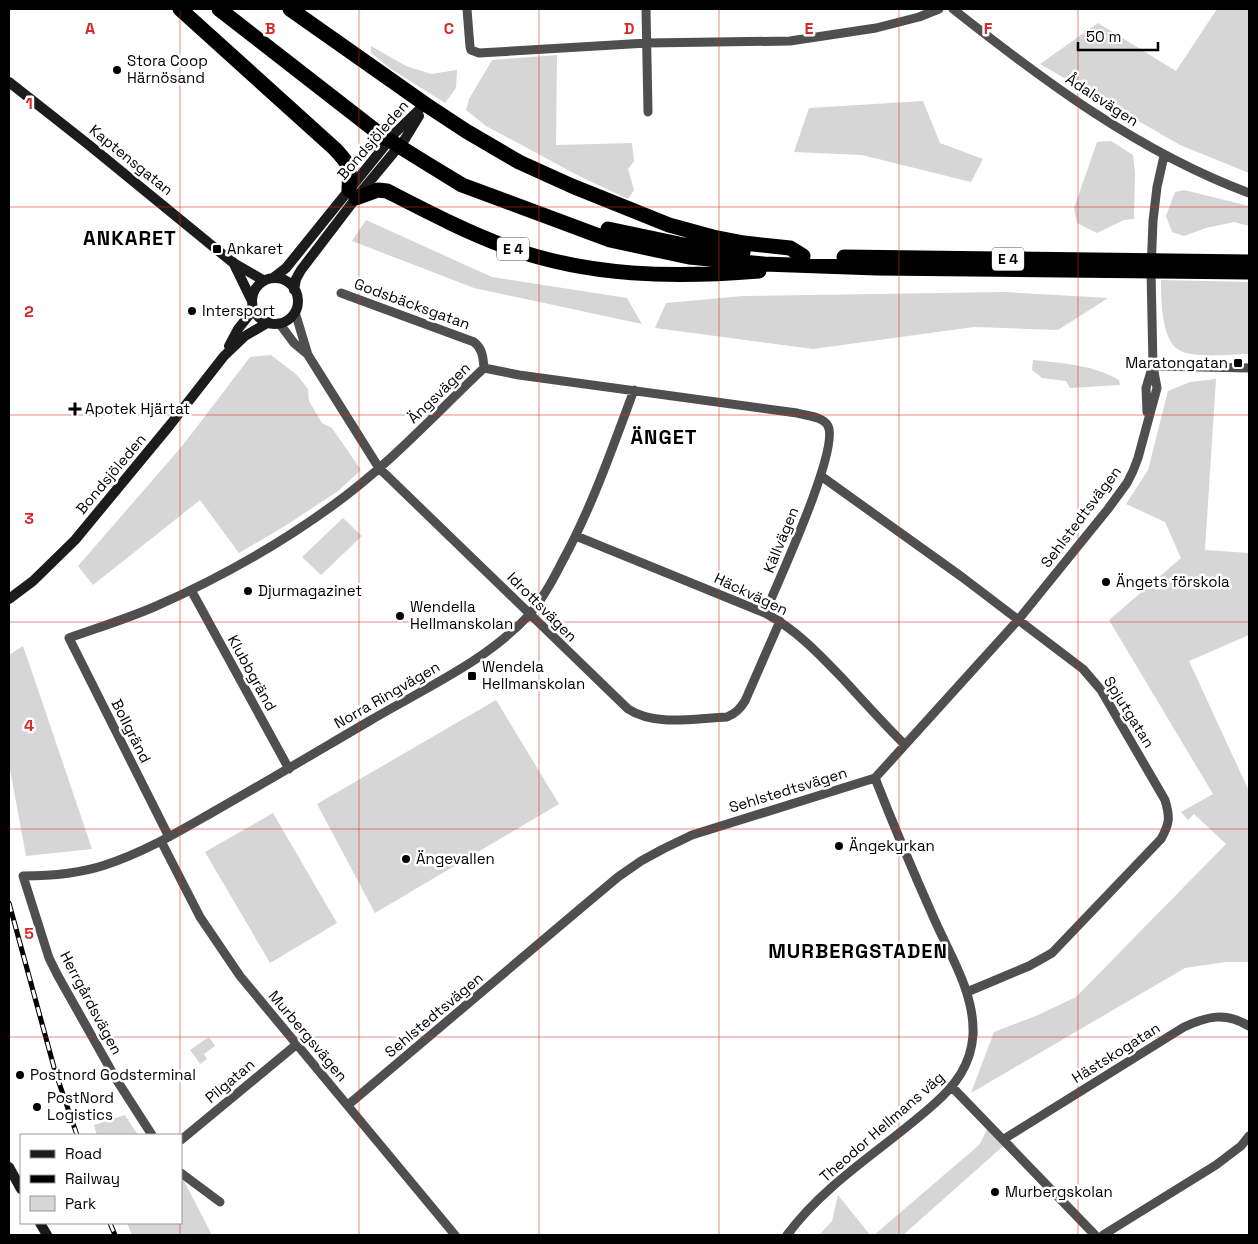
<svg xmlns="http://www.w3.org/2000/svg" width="1258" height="1244" viewBox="0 0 1258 1244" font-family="'Space Grotesk',sans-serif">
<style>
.green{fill:#d6d6d6}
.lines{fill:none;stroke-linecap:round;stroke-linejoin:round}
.street{stroke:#4f4f4f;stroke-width:9}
.secondary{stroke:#1c1c1c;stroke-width:10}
.highway{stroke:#000;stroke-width:15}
.rail-casing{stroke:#000;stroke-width:5}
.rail{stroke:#fff;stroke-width:3;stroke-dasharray:9;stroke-linecap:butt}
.grid{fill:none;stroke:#d62828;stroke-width:1;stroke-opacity:0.55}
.poi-dot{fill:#000;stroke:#fff;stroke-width:2}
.labels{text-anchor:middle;stroke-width:5;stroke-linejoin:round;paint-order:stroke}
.shield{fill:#fff;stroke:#4c4c4c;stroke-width:1}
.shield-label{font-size:14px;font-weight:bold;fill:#000}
.poi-label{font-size:15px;fill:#000;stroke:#fff;text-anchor:start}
.street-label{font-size:15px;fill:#000;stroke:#fff}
.district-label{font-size:20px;font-weight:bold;letter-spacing:1px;fill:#000;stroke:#fff}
.grid-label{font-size:16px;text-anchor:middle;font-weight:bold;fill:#d62828;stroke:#fff;stroke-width:5;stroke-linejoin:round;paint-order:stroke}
</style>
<rect width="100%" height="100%" fill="#fff"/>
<path class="green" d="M 1217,9 L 1249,9 L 1249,173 L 1180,145 L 1040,64 L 1098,23 L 1176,71 Z
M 371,46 L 406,66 L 431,74 L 457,70 L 456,88 L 445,103 L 391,69 L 371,53 Z
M 557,55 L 556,145 L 632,143 L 634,161 L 628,169 L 634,190 L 628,199 L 581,177 L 486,126 L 466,110 L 469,99 L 492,60 Z
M 923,101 L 940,143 L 983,159 L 971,182 L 862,155 L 794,152 L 809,108 Z
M 1111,141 L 1133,155 L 1135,173 L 1134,219 L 1124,220 L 1097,233 L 1077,223 L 1074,208 L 1097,142 Z
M 1184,190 L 1249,206 L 1249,226 L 1234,222 L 1206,228 L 1184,236 L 1172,232 L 1166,216 L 1175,192 Z
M 366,220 L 492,277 L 627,298 L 642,324 L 474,288 L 352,241 Z
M 1161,280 L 1249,282 L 1249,354 C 1231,354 1195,359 1179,350 C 1161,340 1161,298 1161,280 Z
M 1005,292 L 1108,298 L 1058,330 L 974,327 L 813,349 L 655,328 L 666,303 L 743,296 Z
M 271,355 L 297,375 L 308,389 L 309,401 L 322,423 L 332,428 L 361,470 L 338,491 L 285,526 L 239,553 L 200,500 L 93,585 L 78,566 L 183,445 L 250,357 Z
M 1033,360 C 1061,363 1094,365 1119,380 L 1120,385 L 1070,388 L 1066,381 L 1042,378 L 1032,370 Z
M 1216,379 L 1205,550 L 1249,553 L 1249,635 L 1189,661 L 1249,791 L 1249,962 L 1226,962 L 1185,968 L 971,1093 L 994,1032 L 1038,1015 L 1076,997 L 1226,844 L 1194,814 L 1188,820 L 1181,812 L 1213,794 L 1109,620 L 1181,558 L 1165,522 L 1126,504 L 1148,470 L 1168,391 L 1190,382 Z
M 343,518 L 362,536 L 321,575 L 302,557 Z
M 23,646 L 31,669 L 92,849 L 26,856 L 9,764 L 9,655 Z
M 496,700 L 559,804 L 375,913 L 317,804 Z
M 273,813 L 337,923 L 270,963 L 205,852 Z
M 209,1037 L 215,1046 L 204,1054 L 207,1059 L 200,1064 L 190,1050 Z
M 125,1115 L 138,1135 L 97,1135 L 94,1125 Z
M 989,1126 L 1002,1139 L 1016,1143 L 1001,1148 L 903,1235 L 874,1235 L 979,1145 Z
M 181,1175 L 212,1235 L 132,1235 L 127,1223 L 181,1223 Z
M 838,1195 L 870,1235 L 819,1235 L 832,1221 Z"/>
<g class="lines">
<path class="street" d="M 467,9 L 470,47 L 471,50 L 479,53 L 647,43 L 790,41 L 876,28 L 919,17 L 939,9
M 646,9 L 648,112
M 953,9 C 1044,81 1139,152 1249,193
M 341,293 L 474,342 C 483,349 483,358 484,368
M 295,312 L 308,355 L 379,468 L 628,709 C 656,727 695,718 727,717 C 736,713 740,709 745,701 L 780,621
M 279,323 L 294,343 L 306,353
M 1153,366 L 1249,368
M 484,368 L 519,375 L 797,413 C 806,416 823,416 828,426 C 840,449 777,584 765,613
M 1147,412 L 1146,388 L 1152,368
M 821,476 L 962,577 L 1083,669 L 1101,690 L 1165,800 C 1170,817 1170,823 1161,839 L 1052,953 L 1029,966 L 967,992
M 576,536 L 765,613 C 797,630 820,655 844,680 C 864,702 884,724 905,745
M 191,590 L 289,769
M 169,837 L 69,638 C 97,628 126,619 154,607 C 216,580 278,545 332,506 C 388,466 434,415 484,368
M 161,841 L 200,917 L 240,976 L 455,1235
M 952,1087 L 1095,1235
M 348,1105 L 581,908 L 618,877 L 641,861 L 663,849 L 692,835 L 875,778 L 1019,619 L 1108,509 L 1127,483 L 1133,471 L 1138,458 L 1157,388 L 1153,366 L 1151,271 L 1153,221 L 1157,187 L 1164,156
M 152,1135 L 116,1079 L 58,976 L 49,958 L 23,876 C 51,876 78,874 105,865 C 143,853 178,832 213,812 C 266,782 318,751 371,720 C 425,688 485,662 529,615 C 542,600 553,580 562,562 C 592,507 612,449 634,390
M 1004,1139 L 1184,1027 C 1208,1016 1225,1012 1249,1026
M 181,1140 L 297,1044
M 181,1173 L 220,1202
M 787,1235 C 826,1182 885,1148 933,1105 C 955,1086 971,1065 973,1035 C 975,992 948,952 932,914 C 912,869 893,824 875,778
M 1103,1235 L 1216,1165 L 1241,1146 L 1249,1136"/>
<path class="secondary" d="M 9,82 L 89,145 L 232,262 L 263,280
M 233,262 L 252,301
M 273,278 L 286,268 L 395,133 L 425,104
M252 301a23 23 0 1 1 46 0a23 23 0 1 1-46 0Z
M 294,290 L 296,279 L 301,270 L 356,198 L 405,139 L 419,116
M 229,346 L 238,329 L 254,309
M 9,599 L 33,581 L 75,540 L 170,425 L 224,356 L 245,336 L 269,322
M 9,1167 L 21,1189
M 40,1223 L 47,1235"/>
<path class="highway" d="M 180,9 L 335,149 C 351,166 350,166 349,190
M 219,9 L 381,135 L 426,163 L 462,185 L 610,240 L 689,257 L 764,264 L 877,268 L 1249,272
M 290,9 L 425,104 L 466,131 L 519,162 L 572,186 L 669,225 L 713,237 L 744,243 L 790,248 L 803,256
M 356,198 L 378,190 L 387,191 C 426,211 466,232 507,247 C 589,277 674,278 759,271
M 608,229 L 684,245 L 743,252
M 844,257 L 1249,262"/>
<defs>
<path id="rail" d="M 9,903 L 55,1071 L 77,1135
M 110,1223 L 115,1235"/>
</defs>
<use href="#rail" class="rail-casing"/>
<use href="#rail" class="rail"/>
</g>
<path class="grid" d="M 180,9 L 180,1135M 359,9 L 359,1235M 539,9 L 539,1235M 719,9 L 719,1235M 899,9 L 899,1235M 1078,9 L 1078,1235M 9,207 L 1249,207M 9,415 L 1249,415M 9,622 L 1249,622M 9,829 L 1249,829M 9,1037 L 1249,1037M 180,1223 L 180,1235"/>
<g class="poi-dot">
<circle cx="117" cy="70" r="5"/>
<rect x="212" y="244" width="10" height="10" rx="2.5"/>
<circle cx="192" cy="311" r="5"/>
<rect x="1233" y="358" width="10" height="10" rx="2.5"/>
<path d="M72.5 401.5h5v5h5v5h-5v5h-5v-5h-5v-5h5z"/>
<circle cx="1106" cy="582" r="5"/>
<circle cx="248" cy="591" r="5"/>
<circle cx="400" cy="616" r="5"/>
<rect x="467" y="671" width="10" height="10" rx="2.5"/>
<circle cx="839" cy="846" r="5"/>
<circle cx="406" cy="859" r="5"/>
<circle cx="20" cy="1075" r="5"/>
<circle cx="37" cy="1107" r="5"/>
<circle cx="995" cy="1192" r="5"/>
</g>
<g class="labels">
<g class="shield">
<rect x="497" y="237.5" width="32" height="23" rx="4"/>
<rect x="992" y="247.5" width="32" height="23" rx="4"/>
</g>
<g class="shield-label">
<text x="513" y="254">E 4</text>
<text x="1008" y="264">E 4</text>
</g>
<g class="poi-label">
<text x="127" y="66">Stora Coop<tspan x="127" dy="17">Härnösand</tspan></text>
<text x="227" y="254">Ankaret</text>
<text x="202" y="316">Intersport</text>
<text x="1228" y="368" text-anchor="end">Maratongatan</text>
<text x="85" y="414">Apotek Hjärtat</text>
<text x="1116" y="587">Ängets förskola</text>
<text x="258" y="596">Djurmagazinet</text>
<text x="410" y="612">Wendella<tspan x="410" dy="17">Hellmanskolan</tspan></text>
<text x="482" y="672">Wendela<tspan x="482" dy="17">Hellmanskolan</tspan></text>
<text x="849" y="851">Ängekyrkan</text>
<text x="416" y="864">Ängevallen</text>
<text x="30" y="1080">Postnord Godsterminal</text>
<text x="47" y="1103">PostNord<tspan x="47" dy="17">Logistics</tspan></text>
<text x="1005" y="1197">Murbergskolan</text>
</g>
<g class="street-label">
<text transform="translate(1102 100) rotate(33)" y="5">Ådalsvägen</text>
<text transform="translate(373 140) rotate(-49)" y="5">Bondsjöleden</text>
<text transform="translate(131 160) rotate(39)" y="5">Kaptensgatan</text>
<text transform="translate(412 304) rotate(20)" y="5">Godsbäcksgatan</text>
<text transform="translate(439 393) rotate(-44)" y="5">Ängsvägen</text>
<text transform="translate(111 474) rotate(-50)" y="5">Bondsjöleden</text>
<text transform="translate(1081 517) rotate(-53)" y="5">Sehlstedtsvägen</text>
<text transform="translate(781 540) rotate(-68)" y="5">Källvägen</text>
<text transform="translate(751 594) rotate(25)" y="5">Häckvägen</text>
<text transform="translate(542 607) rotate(45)" y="5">Idrottsvägen</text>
<text transform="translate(252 673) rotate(61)" y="5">Klubbgränd</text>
<text transform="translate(387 695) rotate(-30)" y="5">Norra Ringvägen</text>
<text transform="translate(1129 712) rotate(58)" y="5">Spjutgatan</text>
<text transform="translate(131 731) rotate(63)" y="5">Bollgränd</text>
<text transform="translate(788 790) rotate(-17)" y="5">Sehlstedtsvägen</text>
<text transform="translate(91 1003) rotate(62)" y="5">Herrgårdsvägen</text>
<text transform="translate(434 1015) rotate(-40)" y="5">Sehlstedtsvägen</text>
<text transform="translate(308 1036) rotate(50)" y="5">Murbergsvägen</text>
<text transform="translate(1116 1053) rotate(-32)" y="5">Hästskogatan</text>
<text transform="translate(230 1081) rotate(-40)" y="5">Pilgatan</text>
<text transform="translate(882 1127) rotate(-41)" y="5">Theodor Hellmans väg</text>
</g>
<g class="district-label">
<text x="130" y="245">ANKARET</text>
<text x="664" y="444">ÄNGET</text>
<text x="858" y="958">MURBERGSTADEN</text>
</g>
</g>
<g class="grid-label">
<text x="90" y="34">A</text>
<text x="270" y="34">B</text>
<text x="449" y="34">C</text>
<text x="629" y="34">D</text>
<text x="809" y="34">E</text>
<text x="988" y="34">F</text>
<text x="29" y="109">1</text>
<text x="29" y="317">2</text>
<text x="29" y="524">3</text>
<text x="29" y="731">4</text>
<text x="29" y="939">5</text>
</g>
<rect width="1258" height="1244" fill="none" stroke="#000000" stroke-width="20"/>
<rect x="20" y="1134" width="162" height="90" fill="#ffffff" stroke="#999999"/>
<rect x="30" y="1150" width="25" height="8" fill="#1c1c1c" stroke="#999999"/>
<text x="65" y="1159" font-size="15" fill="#000000">Road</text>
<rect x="30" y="1175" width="25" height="8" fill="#000000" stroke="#999999"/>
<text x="65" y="1184" font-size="15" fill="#000000">Railway</text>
<rect x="30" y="1196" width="25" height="15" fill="#d6d6d6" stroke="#999999"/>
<text x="65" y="1209" font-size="15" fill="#000000">Park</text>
<path d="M1078 42v8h80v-8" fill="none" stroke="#000000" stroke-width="2.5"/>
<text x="1086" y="42" font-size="15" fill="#000000" stroke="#ffffff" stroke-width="4" paint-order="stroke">50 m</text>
</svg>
